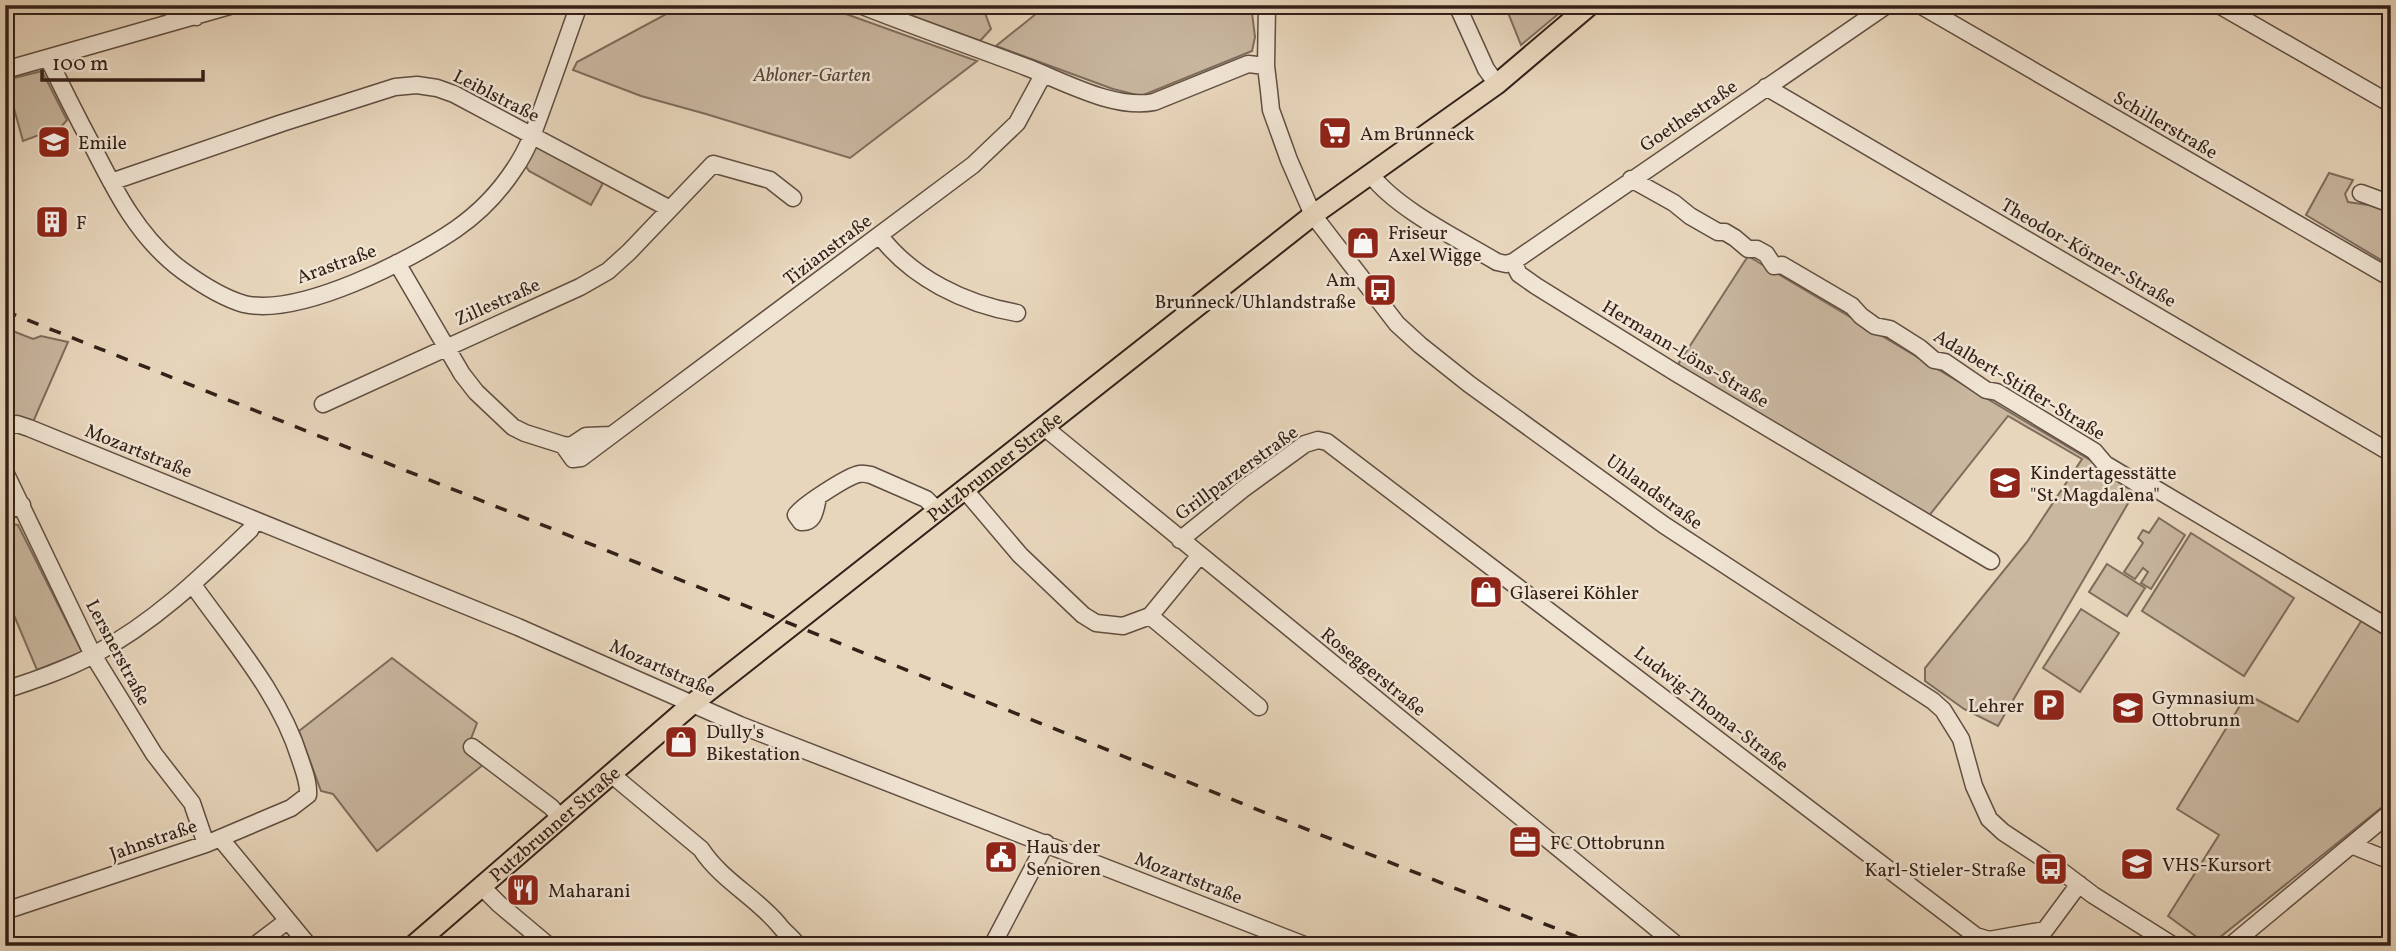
<svg xmlns="http://www.w3.org/2000/svg" width="2396" height="951" viewBox="0 0 2396 951" font-family="Vollkorn,serif">
<style>
.green{fill:#c9b7a0;stroke:#7e6c5c;stroke-width:2}
.lines{fill:none;stroke-linecap:round;stroke-linejoin:round}
.minor-casing{stroke:#604e41;stroke-width:19}
.major-casing{stroke:#332018;stroke-width:23}
.minor{stroke:#f0e4d3;stroke-width:16}
.major{stroke:#e8d6bc;stroke-width:19}
.rail{stroke:#332018;stroke-width:3.5;stroke-dasharray:12 12;stroke-linecap:butt}
.labels{text-anchor:middle;stroke-width:5;stroke-linejoin:round;paint-order:stroke}
.park-label{font-size:19px;font-style:italic;fill:#58463a;stroke:#f0e4d3}
.street-label{font-size:19px;fill:#332018;stroke:#f0e4d3}
.poi-label{font-size:19px;fill:#332018;stroke:#f0e4d3;text-anchor:start}
</style>
<rect width="100%" height="100%" fill="#e8d6bc"/>
<filter id="stains"><feTurbulence type="fractalNoise" baseFrequency=".00286" numOctaves="4"/><feColorMatrix values="0 0 0 0 .2 0 0 0 0 .09 0 0 0 0 .02 0 0 0 .5 -.17"/></filter>
<radialGradient id="worn" r=".72"><stop offset=".6" stop-color="#630" stop-opacity="0"/><stop offset="1" stop-color="#630" stop-opacity=".3"/></radialGradient>
<path class="green" d="M 683,5 L 821,5 L 977,61 L 850,158 L 706,114 L 641,96 L 573,70 L 577,62 Z
M 883,5 L 982,5 L 991,29 L 980,41 Z
M 1047,5 L 1251,5 L 1255,37 L 1252,51 L 1141,96 L 1113,89 L 996,46 Z
M 1505,5 L 1569,5 L 1521,45 Z
M 42,71 L 67,120 L 61,127 L 23,141 L 6,80 Z
M 539,146 L 601,178 L 602,185 L 591,205 L 529,171 L 525,165 L 534,148 Z
M 2329,173 L 2353,180 L 2345,194 L 2348,202 L 2391,208 L 2391,266 L 2306,215 Z
M 1748,256 L 2137,488 L 1998,726 L 1964,709 L 1925,681 L 1925,668 L 2027,542 L 2082,459 L 2008,416 L 1928,517 L 1675,369 Z
M 5,328 L 33,339 L 41,336 L 68,342 L 33,422 L 5,421 Z
M 2159,518 L 2185,535 L 2151,589 L 2141,583 L 2148,572 L 2143,568 L 2135,579 L 2124,572 L 2143,543 L 2138,538 L 2143,530 L 2149,533 Z
M 5,523 L 18,525 L 82,652 L 37,670 L 5,594 Z
M 2191,533 L 2294,598 L 2244,676 L 2142,611 Z
M 2107,564 L 2145,588 L 2127,616 L 2089,592 Z
M 2081,609 L 2119,633 L 2080,692 L 2043,668 Z
M 2363,618 L 2391,635 L 2391,800 L 2209,946 L 2168,916 L 2219,835 L 2177,809 L 2247,694 L 2298,722 Z
M 392,658 L 477,723 L 467,749 L 484,764 L 377,851 L 333,794 L 321,791 L 299,731 Z"/>
<g class="lines">
<defs>
<path id="minor" d="M 159,5 L 196,17
M 860,5 C 915,27 971,46 1026,67 C 1063,81 1114,110 1154,102 L 1248,64 L 1266,66
M 1267,5 L 1266,66 L 1269,91 L 1271,110 L 1289,160 L 1313,215 L 1397,324 L 1420,345 L 1469,384 L 1664,525 L 1933,701 L 1943,710 L 1961,739 L 1974,786 L 1989,819 L 2003,832 L 2056,867 L 2093,895 L 2174,946
M 1457,5 L 1486,69 L 1497,84
M 1920,5 L 2391,278
M 2219,5 L 2391,104
M 48,58 C 62,87 76,115 91,143 C 115,191 139,239 183,271 C 201,284 223,298 244,304 C 300,317 411,260 456,229 C 479,213 500,191 515,168 C 530,146 538,120 547,95 C 558,65 568,35 579,5
M 5,70 L 233,5
M 1766,87 L 2391,453
M 1371,175 C 1398,210 1459,239 1497,262 L 1506,264 L 1513,262 L 1887,5
M 1631,179 L 1674,203 L 1690,216 L 1718,232 L 1725,232 L 1735,238 L 1748,249 L 1757,249 L 1766,254 L 1774,266 L 1782,265 L 1852,306 L 1861,316 L 1875,326 L 1890,329 L 1920,348 L 1934,360 L 1945,362 L 1986,390 L 1997,392 L 2094,451 L 2105,464 L 2125,476 L 2138,484 L 2151,486 L 2391,629
M 111,182 L 282,123 L 395,87 L 417,85 L 437,88 L 454,94 L 670,209
M 2361,193 L 2391,204
M 880,236 C 912,278 965,304 1017,313
M 1513,262 L 1519,274 L 1536,286 L 1676,373 L 1991,561
M 397,263 L 462,374 L 476,392 L 513,427 L 525,433 L 563,445 L 571,446 L 586,436 L 611,435
M 323,404 L 580,287 L 608,271 L 629,252 L 713,164 L 770,180 L 793,198
M 5,427 L 17,424 L 29,428 L 518,627 L 740,725 L 1307,946
M 1044,427 L 1678,946
M 563,445 L 573,459 L 581,458 L 973,165 L 1017,123 L 1043,75
M 5,472 L 93,655 L 154,754 L 192,803 L 206,844
M 964,489 L 1020,555 L 1083,615 L 1096,623 L 1123,626 L 1150,616 L 1200,555
M 818,498 C 815,509 815,523 801,522 L 796,515 C 801,506 848,476 859,474 C 863,473 867,474 871,475 L 926,499 L 937,510
M 5,511 L 22,505
M 1180,540 L 1243,489 L 1305,444 L 1318,440 L 1327,442 L 1976,936 L 1989,940 L 2045,930 L 2079,884
M 1150,616 L 1259,707
M 5,690 C 35,680 68,669 95,654 C 155,622 202,576 250,530 L 255,520
M 472,747 L 551,807 L 560,817
M 611,774 L 701,849 C 722,881 756,897 779,925 C 785,933 793,938 798,946
M 220,838 L 309,946
M 2351,845 L 2391,861
M 481,886 L 499,904 L 549,946
M 5,911 L 206,844 L 291,808 L 308,795 C 309,783 304,771 300,759 C 280,694 232,640 193,585
M 254,946 L 287,921
M 992,946 L 1046,843
M 2230,946 L 2391,812"/>
<g id="major">
<path id="s1" d="M 413,946 L 692,704 L 1313,215 L 1497,84 L 1590,5"/>
</g>
</defs>
<use href="#minor" class="minor-casing"/>
<use href="#major" class="major-casing"/>
<use href="#minor" class="minor"/>
<use href="#major" class="major"/>
<path class="rail" d="M 5,311 L 1600,946"/>
</g>
<defs>
<symbol id="supermarket-square" viewBox="-11 -11 22 22"><rect x="-9" y="-9" width="18" height="18" rx="4" fill="#8f2418" stroke="#f0e4d3"/><path d="M-6-5.5h2.5l.6 2H6L4.5 2H-2.5L-4.4-4H-6ZM-1.5 3.2a1.3 1.3 0 1 0 .1 0ZM3 3.2a1.3 1.3 0 1 0 .1 0Z" fill="#fff"/></symbol>
<symbol id="school-square" viewBox="-11 -11 22 22"><rect x="-9" y="-9" width="18" height="18" rx="4" fill="#8f2418" stroke="#f0e4d3"/><path d="M0-5L7-2L0 1L-7-2ZM-4 1L0 2.5L4 1V4Q0 6-4 4Z" fill="#fff"/></symbol>
<symbol id="building-square" viewBox="-11 -11 22 22"><rect x="-9" y="-9" width="18" height="18" rx="4" fill="#8f2418" stroke="#f0e4d3"/><path d="M-4-6H4V6H1V3H-1V6H-4ZM-2.5-4.3h1.7v1.8h-1.7ZM.8-4.3h1.7v1.8H.8ZM-2.5-1h1.7V.8h-1.7ZM.8-1h1.7V.8H.8Z" fill="#fff"/></symbol>
<symbol id="shop-square" viewBox="-11 -11 22 22"><rect x="-9" y="-9" width="18" height="18" rx="4" fill="#8f2418" stroke="#f0e4d3"/><path d="M-5-2.5h2.3a2.7 3.5 0 0 1 5.4 0H5L5.5 6h-11ZM-1.5-2.5h3a1.5 2.3 0 0 0-3 0Z" fill="#fff"/></symbol>
<symbol id="bus-square" viewBox="-11 -11 22 22"><rect x="-9" y="-9" width="18" height="18" rx="4" fill="#8f2418" stroke="#f0e4d3"/><path d="M-5-6H5V4H4V6H2V4H-2V6H-4V4H-5ZM-3.5-4V0h7V-4ZM-3.5 1.2v1.5H-2V1.2ZM2 1.2v1.5H3.5V1.2Z" fill="#fff"/></symbol>
<symbol id="parking-square" viewBox="-11 -11 22 22"><rect x="-9" y="-9" width="18" height="18" rx="4" fill="#8f2418" stroke="#f0e4d3"/><path d="M-3.5-5.5H1a3.5 3.5 0 0 1 0 7H-1V5.5H-3.5ZM-1-3.4V-.6H.8a1.4 1.4 0 0 0 0-2.8Z" fill="#fff"/></symbol>
<symbol id="office-square" viewBox="-11 -11 22 22"><rect x="-9" y="-9" width="18" height="18" rx="4" fill="#8f2418" stroke="#f0e4d3"/><path d="M-6-3h4V-5.5h4V-3h4V5H-6ZM-1-4.5V-3h2v-1.5ZM-6 0V1H6V0Z" fill="#fff"/></symbol>
<symbol id="civic-square" viewBox="-11 -11 22 22"><rect x="-9" y="-9" width="18" height="18" rx="4" fill="#8f2418" stroke="#f0e4d3"/><path d="M-.6-6.5H3V-4.5H.6V-3L4-1V1h2V6H-6V1h2V-1L-.6-3ZM-1.2 2.5V6h2.4V2.5Z" fill="#fff"/></symbol>
<symbol id="restaurant-square" viewBox="-11 -11 22 22"><rect x="-9" y="-9" width="18" height="18" rx="4" fill="#8f2418" stroke="#f0e4d3"/><path d="M-5-6h1v4h1v-4h1v4h1v-4h1v5L-1.5 .5V6h-2V.5L-5-1ZM5-6V6H3V1.5H1.5Q1.5-4 5-6Z" fill="#fff"/></symbol>
</defs>
<g fill-rule="evenodd">
<use href="#supermarket-square" x="1316" y="114" width="38" height="38"/>
<use href="#school-square" x="35" y="123" width="38" height="38"/>
<use href="#building-square" x="33" y="203" width="38" height="38"/>
<use href="#shop-square" x="1344" y="224" width="38" height="38"/>
<use href="#bus-square" x="1361" y="271" width="38" height="38"/>
<use href="#school-square" x="1986" y="464" width="38" height="38"/>
<use href="#shop-square" x="1467" y="573" width="38" height="38"/>
<use href="#parking-square" x="2030" y="686" width="38" height="38"/>
<use href="#school-square" x="2109" y="689" width="38" height="38"/>
<use href="#shop-square" x="662" y="723" width="38" height="38"/>
<use href="#office-square" x="1506" y="823" width="38" height="38"/>
<use href="#civic-square" x="982" y="838" width="38" height="38"/>
<use href="#school-square" x="2118" y="845" width="38" height="38"/>
<use href="#bus-square" x="2032" y="850" width="38" height="38"/>
<use href="#restaurant-square" x="504" y="871" width="38" height="38"/>
</g>
<g class="labels">
<g class="park-label">
<text x="812" y="81">Abloner-Garten</text>
</g>
<g class="street-label">
<text transform="translate(497 95) rotate(27)" y="7">Leiblstraße</text>
<text transform="translate(1688 115) rotate(-34)" y="7">Goethestraße</text>
<text transform="translate(2166 124) rotate(30)" y="7">Schillerstraße</text>
<text transform="translate(827 249) rotate(-37)" y="7">Tizianstraße</text>
<text transform="translate(2089 252) rotate(30)" y="7">Theodor-Körner-Straße</text>
<text transform="translate(336 263) rotate(-20)" y="7">Arastraße</text>
<text transform="translate(497 301) rotate(-24)" y="7">Zillestraße</text>
<text transform="translate(1686 353) rotate(31)" y="7">Hermann-Löns-Straße</text>
<text transform="translate(2020 384) rotate(31)" y="7">Adalbert-Stifter-Straße</text>
<text transform="translate(139 450) rotate(22)" y="7">Mozartstraße</text>
<text dy="7" stroke="none"><textPath href="#s1" startOffset="754">Putzbrunner Straße</textPath></text>
<text transform="translate(1236 472) rotate(-36)" y="7">Grillparzerstraße</text>
<text transform="translate(1655 491) rotate(36)" y="7">Uhlandstraße</text>
<text transform="translate(119 652) rotate(62)" y="7">Lersnerstraße</text>
<text transform="translate(663 667) rotate(24)" y="7">Mozartstraße</text>
<text transform="translate(1374 671) rotate(39)" y="7">Roseggerstraße</text>
<text transform="translate(1712 708) rotate(38)" y="7">Ludwig-Thoma-Straße</text>
<text dy="7" stroke="none"><textPath href="#s1" startOffset="187">Putzbrunner Straße</textPath></text>
<text transform="translate(153 839) rotate(-19)" y="7">Jahnstraße</text>
<text transform="translate(1189 877) rotate(21)" y="7">Mozartstraße</text>
</g>
<g class="poi-label">
<text x="1360" y="140">Am Brunneck</text>
<text x="78" y="149">Emile</text>
<text x="76" y="229">F</text>
<text x="1388" y="239">Friseur<tspan x="1388" dy="22">Axel Wigge</tspan></text>
<text x="1356" y="286" text-anchor="end">Am<tspan x="1356" dy="22">Brunneck/Uhlandstraße</tspan></text>
<text x="2030" y="479">Kindertagesstätte<tspan x="2030" dy="22">"St. Magdalena"</tspan></text>
<text x="1510" y="599">Glaserei Köhler</text>
<text x="2152" y="704">Gymnasium<tspan x="2152" dy="22">Ottobrunn</tspan></text>
<text x="2024" y="712" text-anchor="end">Lehrer</text>
<text x="706" y="738">Dully's<tspan x="706" dy="22">Bikestation</tspan></text>
<text x="1550" y="849">FC Ottobrunn</text>
<text x="1026" y="853">Haus der<tspan x="1026" dy="22">Senioren</tspan></text>
<text x="2162" y="871">VHS-Kursort</text>
<text x="2026" y="876" text-anchor="end">Karl-Stieler-Straße</text>
<text x="548" y="897">Maharani</text>
</g>
</g>
<rect width="2396" height="951" fill="none" stroke="#e8d6bc" stroke-width="28"/>
<rect x="7" y="7" width="2382" height="937" fill="none" stroke="#332018" stroke-width="3.5"/>
<rect x="14" y="14" width="2368" height="923" fill="none" stroke="#332018" stroke-width="2"/>
<path d="M42 70v10h161v-10" fill="none" stroke="#332018" stroke-width="3.5"/>
<text x="52" y="70" font-size="21" fill="#332018" stroke="#f0e4d3" stroke-width="5" paint-order="stroke">100 m</text>
<rect width="100%" height="100%" filter="url(#stains)"/>
<rect width="100%" height="100%" fill="url(#worn)"/>
</svg>
